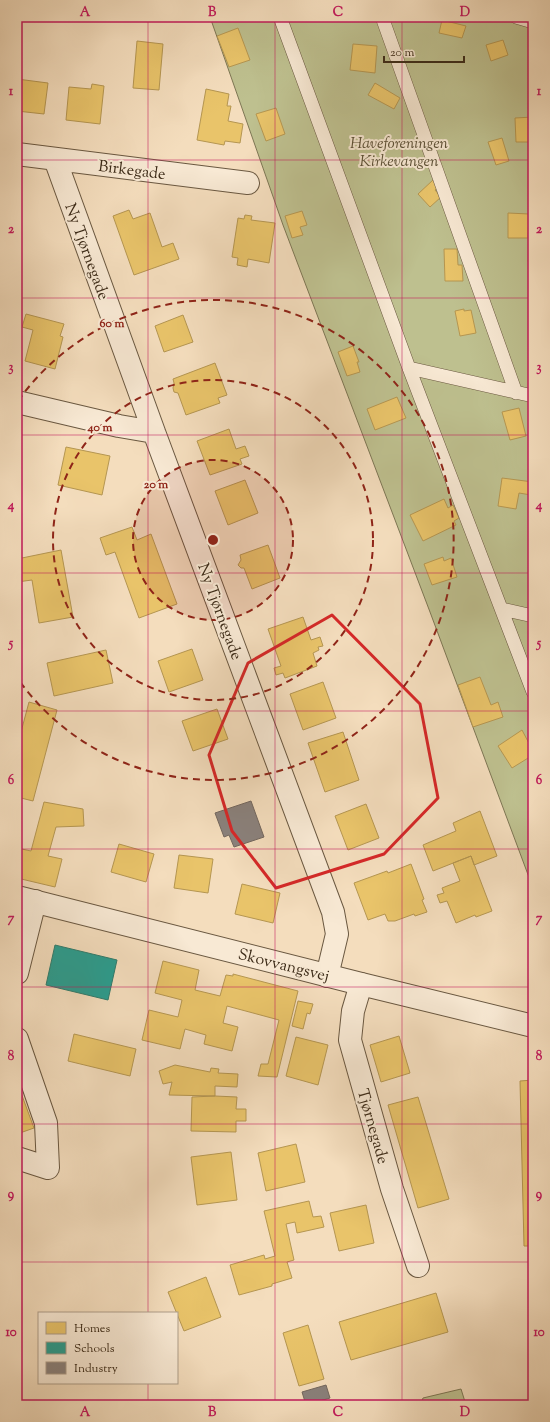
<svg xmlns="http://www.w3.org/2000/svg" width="550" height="1422" viewBox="0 0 550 1422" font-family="'Sorts Mill Goudy',serif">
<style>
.green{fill:#bec08f;stroke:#7d7654}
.homes{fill:#e9c46a;stroke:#b59651}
.schools{fill:#2a9d8f;stroke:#2f7b6b}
.industry{fill:#8a817c;stroke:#73675e}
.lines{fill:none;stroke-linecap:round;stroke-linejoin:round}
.service-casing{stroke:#6a5841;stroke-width:14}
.minor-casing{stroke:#6a5841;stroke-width:24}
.tertiary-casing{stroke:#6a5841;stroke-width:24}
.service{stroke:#f8e9d4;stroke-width:13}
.minor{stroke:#f8e9d4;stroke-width:22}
.tertiary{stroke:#f8e9d4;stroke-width:22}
.marked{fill:none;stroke:#d62828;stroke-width:3;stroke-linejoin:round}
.grid{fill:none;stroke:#c2185b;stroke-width:1;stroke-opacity:0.55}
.ring{fill:none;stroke:#8f2418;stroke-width:2;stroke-dasharray:7 5}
.labels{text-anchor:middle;stroke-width:4;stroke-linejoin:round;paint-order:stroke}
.park-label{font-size:16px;font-style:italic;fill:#5c5036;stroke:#f8e9d4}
.street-label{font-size:16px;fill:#3c2b18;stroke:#f8e9d4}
.centre{fill:#8f2418;stroke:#f8e9d4;stroke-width:2}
.ring-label{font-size:12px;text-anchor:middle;font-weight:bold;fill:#8f2418;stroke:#f8e9d4;stroke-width:4;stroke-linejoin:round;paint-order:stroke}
.neatline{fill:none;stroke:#c2185b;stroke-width:1.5}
.grid-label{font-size:13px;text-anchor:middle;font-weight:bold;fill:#c2185b}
</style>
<rect width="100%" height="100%" fill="#f4ddbd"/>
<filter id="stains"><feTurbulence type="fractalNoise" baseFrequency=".005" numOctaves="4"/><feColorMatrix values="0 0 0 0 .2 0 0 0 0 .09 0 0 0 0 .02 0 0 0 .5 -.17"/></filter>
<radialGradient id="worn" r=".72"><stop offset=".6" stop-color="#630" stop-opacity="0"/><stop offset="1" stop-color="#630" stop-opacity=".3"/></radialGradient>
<path class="green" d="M 210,17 L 533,17 L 533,888 L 430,612 L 283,225 Z
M 461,1389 L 466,1405 L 420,1405 L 423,1398 Z"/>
<path class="homes" d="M 442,20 L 466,26 L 462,38 L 439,33 Z
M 238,28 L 250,60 L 229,67 L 217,36 Z
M 503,40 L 508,55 L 491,61 L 486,45 Z
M 137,41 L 163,44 L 159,90 L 133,88 Z
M 353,44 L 377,46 L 375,73 L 350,70 Z
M 17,79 L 48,83 L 44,114 L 17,111 Z
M 375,83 L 400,98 L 394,109 L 368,95 Z
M 92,84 L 104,86 L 100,124 L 66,120 L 69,87 L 91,89 Z
M 206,89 L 229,94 L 227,106 L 231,106 L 228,121 L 243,124 L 240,143 L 225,141 L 224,145 L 197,140 Z
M 276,108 L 285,134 L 266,141 L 256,114 Z
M 533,117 L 533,142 L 516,142 L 515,118 Z
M 502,138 L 509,161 L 496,165 L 488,142 Z
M 433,180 L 438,187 L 435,190 L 441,197 L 430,207 L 418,194 Z
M 129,210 L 133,219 L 150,213 L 162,247 L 173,243 L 179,259 L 134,275 L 113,216 Z
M 302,211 L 307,225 L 300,227 L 303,235 L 292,238 L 285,216 Z
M 508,213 L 529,214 L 528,238 L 508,238 Z
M 245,215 L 252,216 L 251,220 L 275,223 L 269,263 L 248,259 L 247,267 L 237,265 L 238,258 L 232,257 L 238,218 L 244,219 Z
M 444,249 L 457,249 L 458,265 L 462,265 L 463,281 L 445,281 Z
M 533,259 L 533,280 L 528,260 Z
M 464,309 L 464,311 L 471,310 L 476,333 L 460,336 L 455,311 Z
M 26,314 L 64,324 L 60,336 L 63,337 L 55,369 L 25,361 L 33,330 L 22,327 Z
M 183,315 L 193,342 L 164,352 L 155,326 Z
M 353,346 L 359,362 L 357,362 L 360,372 L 347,376 L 338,352 Z
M 215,363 L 227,395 L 218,398 L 220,403 L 186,415 L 178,393 L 174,392 L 173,388 L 174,383 L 173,379 Z
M 397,397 L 406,418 L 375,430 L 367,409 Z
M 519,408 L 526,436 L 510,440 L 502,412 Z
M 229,429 L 236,449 L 245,446 L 249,456 L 240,459 L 242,464 L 210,475 L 197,441 Z
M 532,431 L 533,431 L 533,446 L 531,442 Z
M 66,447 L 110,456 L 102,495 L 58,485 Z
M 502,478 L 533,482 L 531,495 L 519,493 L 516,509 L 498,506 Z
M 245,480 L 258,513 L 228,525 L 215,491 Z
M 444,499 L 448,508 L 453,505 L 459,518 L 454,521 L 456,525 L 423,541 L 410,515 Z
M 132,527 L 137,540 L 151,534 L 177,604 L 139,618 L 115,552 L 106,555 L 100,538 Z
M 268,545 L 280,578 L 252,589 L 244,568 L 241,568 L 238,565 L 241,560 L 240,555 Z
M 61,550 L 73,617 L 39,623 L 32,580 L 17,582 L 17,559 Z
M 443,557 L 444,561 L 451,558 L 457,577 L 432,585 L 424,564 Z
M 303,617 L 311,640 L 320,637 L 323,646 L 318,647 L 319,650 L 313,653 L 317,666 L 285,678 L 283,673 L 276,675 L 274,668 L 281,666 L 268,629 Z
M 192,649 L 203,680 L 169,692 L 158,661 Z
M 106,650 L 113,683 L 54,696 L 47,663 Z
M 480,677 L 491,705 L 498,702 L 503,717 L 473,727 L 458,685 Z
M 323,682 L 336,718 L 303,730 L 290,694 Z
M 29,702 L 57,710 L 33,801 L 17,797 L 17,747 Z
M 217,709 L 228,739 L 193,751 L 182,721 Z
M 522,730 L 533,751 L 533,755 L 512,768 L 498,746 Z
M 343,732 L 359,780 L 325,792 L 308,743 Z
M 44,802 L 83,809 L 84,826 L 56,827 L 48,856 L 62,859 L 55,887 L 17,878 L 17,848 L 31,851 Z
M 366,804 L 379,838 L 348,850 L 335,816 Z
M 480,811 L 497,856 L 474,865 L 471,856 L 433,871 L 423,845 L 456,831 L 453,823 Z
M 119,844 L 154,854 L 146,882 L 111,872 Z
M 179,855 L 213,859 L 208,893 L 174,888 Z
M 471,856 L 492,911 L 476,917 L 475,915 L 456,923 L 447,901 L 440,903 L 437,895 L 444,893 L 442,888 L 460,881 L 453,863 Z
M 411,864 L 424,899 L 422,900 L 427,912 L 415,916 L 414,914 L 395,921 L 388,921 L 385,914 L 368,920 L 354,883 L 387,871 L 388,873 Z
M 242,884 L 280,893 L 273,923 L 235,914 Z
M 163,961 L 199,970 L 195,990 L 220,996 L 226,975 L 233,976 L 233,974 L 298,991 L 277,1077 L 258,1076 L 261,1064 L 268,1064 L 279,1020 L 227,1006 L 223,1023 L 238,1027 L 232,1051 L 204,1044 L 206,1035 L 185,1029 L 180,1049 L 142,1040 L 149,1010 L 178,1017 L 182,1000 L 155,993 Z
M 298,1001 L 313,1004 L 310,1014 L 307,1013 L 303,1029 L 292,1026 Z
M 74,1034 L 136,1049 L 130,1076 L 68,1061 Z
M 399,1036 L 410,1073 L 381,1082 L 370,1045 Z
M 296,1037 L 328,1045 L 318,1085 L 286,1076 Z
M 175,1065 L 210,1072 L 211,1068 L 219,1069 L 218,1073 L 238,1074 L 237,1087 L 215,1086 L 215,1096 L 169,1095 L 172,1082 L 163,1084 L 159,1071 Z
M 533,1080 L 533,1355 L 532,1355 L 530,1246 L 524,1246 L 520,1081 Z
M 17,1082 L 34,1128 L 17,1134 Z
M 215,1096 L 237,1097 L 236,1109 L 246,1109 L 246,1121 L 236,1121 L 236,1132 L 191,1131 L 192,1097 Z
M 418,1097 L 449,1199 L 418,1208 L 388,1105 Z
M 296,1144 L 305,1182 L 266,1191 L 258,1153 Z
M 231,1152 L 237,1200 L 197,1205 L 191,1157 Z
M 309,1201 L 313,1217 L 321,1216 L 324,1227 L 297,1233 L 295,1222 L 286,1224 L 294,1260 L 287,1262 L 292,1278 L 272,1284 L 272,1286 L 239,1295 L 230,1265 L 264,1255 L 265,1259 L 275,1256 L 264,1211 Z
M 366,1205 L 374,1243 L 339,1251 L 330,1213 Z
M 206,1277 L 221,1317 L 184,1331 L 168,1292 Z
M 436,1293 L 448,1332 L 351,1360 L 339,1322 Z
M 308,1325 L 324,1379 L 299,1386 L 283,1333 Z"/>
<path class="schools" d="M 55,945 L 117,960 L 108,1000 L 46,985 Z"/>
<path class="industry" d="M 251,801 L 264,837 L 234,847 L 229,835 L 224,837 L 215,813 Z
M 326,1385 L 330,1398 L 306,1405 L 302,1392 Z"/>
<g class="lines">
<defs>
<path id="service" d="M 280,17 L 409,368 L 533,692
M 382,17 L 516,393
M 516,17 L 533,22
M 409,368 L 533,396
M 502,609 L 533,616"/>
<path id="minor" d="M 17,154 L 248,183
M 55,159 L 154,432 L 333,912 L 337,934 L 327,976
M 17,402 L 119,426 L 154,432
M 17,973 L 35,901
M 361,984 L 353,1011 L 350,1040 L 392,1189 L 418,1266
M 17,1039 L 46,1123 L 48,1168 L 17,1158"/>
<path id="tertiary" d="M 17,897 L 361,984 L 533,1026"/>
</defs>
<use href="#service" class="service-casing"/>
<use href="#minor" class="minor-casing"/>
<use href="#tertiary" class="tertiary-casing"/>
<use href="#service" class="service"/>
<use href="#minor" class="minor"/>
<use href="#tertiary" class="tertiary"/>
</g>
<path class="marked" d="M 332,615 L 420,704 L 438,798 L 384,854 L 276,888 L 232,831 L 209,755 L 248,663 Z"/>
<path class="grid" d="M 148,17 L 148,1313M 275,17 L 275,1405M 402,17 L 402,1405M 17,160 L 533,160M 17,298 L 533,298M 17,435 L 533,435M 17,573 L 533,573M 17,711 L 533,711M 17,849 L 533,849M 17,987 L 533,987M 17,1124 L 533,1124M 17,1262 L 533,1262M 148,1383 L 148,1405"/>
<circle cx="213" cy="540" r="80" fill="#8f2418" fill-opacity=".12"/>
<g class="ring">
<circle cx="213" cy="540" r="80"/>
<circle cx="213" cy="540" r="160"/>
<path d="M18 401A240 240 0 1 1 18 679"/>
</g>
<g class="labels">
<g class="park-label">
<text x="399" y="148">Haveforeningen<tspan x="399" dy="18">Kirkevangen</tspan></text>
</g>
<g class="street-label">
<text transform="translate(132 169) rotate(7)" y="6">Birkegade</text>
<text transform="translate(88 251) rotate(70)" y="6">Ny Tjørnegade</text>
<text transform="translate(221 611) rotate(70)" y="6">Ny Tjørnegade</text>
<text transform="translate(284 964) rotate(14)" y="6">Skovvangsvej</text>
<text transform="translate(374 1126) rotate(74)" y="6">Tjørnegade</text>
</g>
</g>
<circle cx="213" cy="540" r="6" class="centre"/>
<g class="ring-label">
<text x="112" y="327">60 m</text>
<text x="100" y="431">40 m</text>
<text x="156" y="488">20 m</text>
</g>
<rect width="550" height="1422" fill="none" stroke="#f4ddbd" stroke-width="44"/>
<rect x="38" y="1312" width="140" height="72" fill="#f8e9d4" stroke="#ad9d89"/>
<rect x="46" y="1322" width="20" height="12" fill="#e9c46a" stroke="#ad9d89"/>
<text x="74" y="1332" font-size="12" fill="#3c2b18">Homes</text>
<rect x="46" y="1342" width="20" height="12" fill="#2a9d8f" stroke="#ad9d89"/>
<text x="74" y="1352" font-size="12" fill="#3c2b18">Schools</text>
<rect x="46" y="1362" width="20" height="12" fill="#8a817c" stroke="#ad9d89"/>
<text x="74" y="1372" font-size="12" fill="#3c2b18">Industry</text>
<path d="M384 56v6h80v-6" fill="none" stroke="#3c2b18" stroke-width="2"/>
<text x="390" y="56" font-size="12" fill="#3c2b18" stroke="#f8e9d4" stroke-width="3" paint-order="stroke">20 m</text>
<rect x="22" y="22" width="506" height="1378" class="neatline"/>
<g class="grid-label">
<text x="85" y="16">A</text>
<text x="212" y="16">B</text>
<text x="338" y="16">C</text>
<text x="465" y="16">D</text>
<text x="11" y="95">1</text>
<text x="539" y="95">1</text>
<text x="11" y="233">2</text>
<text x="539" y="233">2</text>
<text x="11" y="371">3</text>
<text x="539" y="371">3</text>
<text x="11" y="509">4</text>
<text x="539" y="509">4</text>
<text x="11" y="647">5</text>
<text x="539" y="647">5</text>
<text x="11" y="784">6</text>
<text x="539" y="784">6</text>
<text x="11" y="922">7</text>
<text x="539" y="922">7</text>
<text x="11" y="1060">8</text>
<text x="539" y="1060">8</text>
<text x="11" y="1198">9</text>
<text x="539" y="1198">9</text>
<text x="11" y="1336">10</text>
<text x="539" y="1336">10</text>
<text x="85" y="1416">A</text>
<text x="212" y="1416">B</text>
<text x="338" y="1416">C</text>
<text x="465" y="1416">D</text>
</g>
<rect width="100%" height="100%" filter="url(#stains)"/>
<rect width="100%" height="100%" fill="url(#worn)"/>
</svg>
